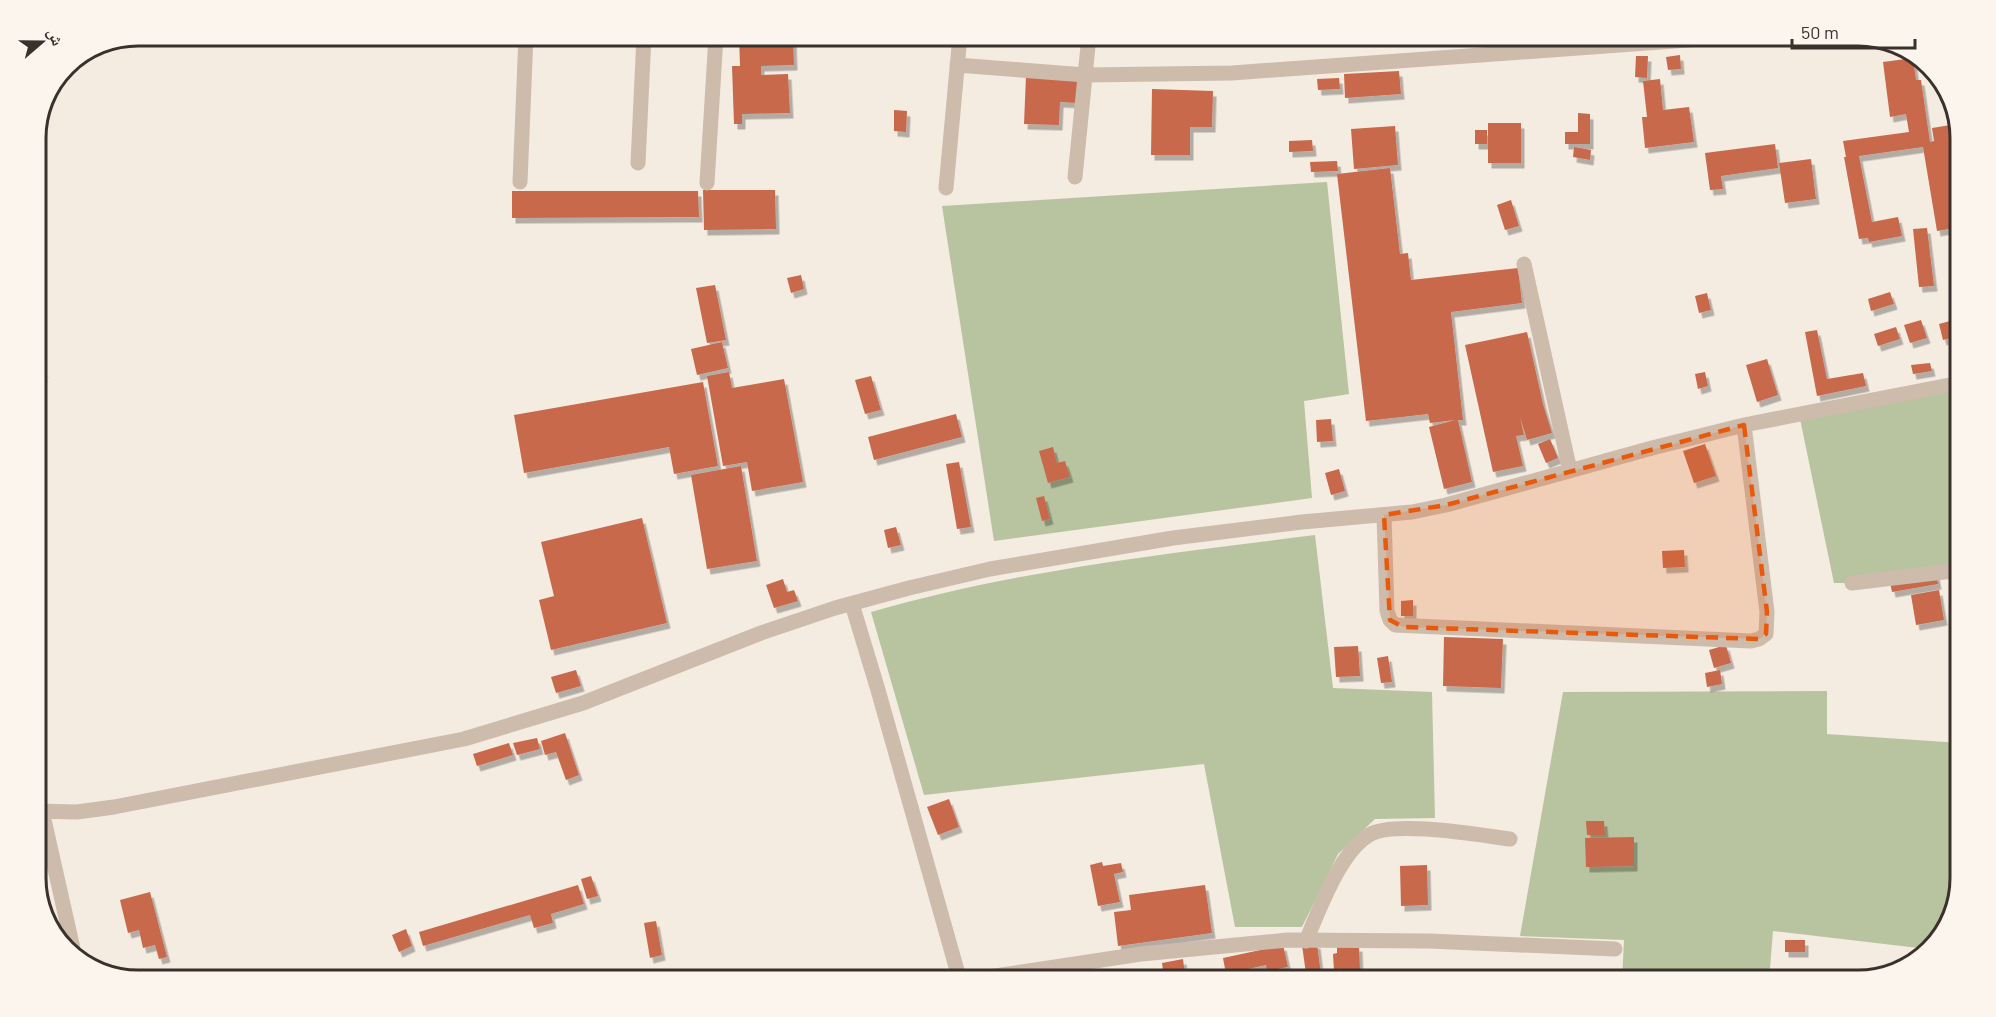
<svg xmlns="http://www.w3.org/2000/svg" width="1996" height="1017" viewBox="0 0 1996 1017" font-family="Barlow,'Noto Naskh Arabic',sans-serif">
<style>
.green{fill:#b8c4a0}
.building{fill:#c8694b;filter:url(#shadow)}
.lines{fill:none;stroke-linecap:round;stroke-linejoin:round}
.path{stroke:#b9a596;stroke-width:3;stroke-dasharray:3 3;stroke-linecap:butt}
.street{stroke:#cdbbac;stroke-width:15}
.marked{fill:#e8590c;fill-opacity:0.2;stroke:#e8590c;stroke-width:4.5;stroke-dasharray:12 8;stroke-linejoin:round}
.rim{fill:none;stroke:#3b302b;stroke-width:3}
</style>
<defs>
<filter id="shadow"><feDropShadow dx="3.5" dy="5.5" stdDeviation="0" flood-color="#0004"/></filter>
</defs>
<rect width="100%" height="100%" fill="#f4ebe1"/>
<path class="green" d="M 1327,182 L 1349,394 L 1304,401 L 1312,498 L 994,541 L 942,206 Z
M 1960,383 L 1960,570 L 1852,583 L 1834,583 L 1799,414 Z
M 1315,535 L 1333,688 L 1432,692 L 1435,818 L 1375,819 L 1338,854 L 1302,927 L 1235,927 L 1204,764 L 924,795 L 871,612 C 1016,570 1166,554 1315,535 Z
M 1827,691 L 1827,734 L 1960,743 L 1960,878 L 1950,923 L 1927,949 L 1773,931 L 1769,981 L 1622,981 L 1624,940 L 1520,936 L 1563,692 Z"/>
<path class="building" d="M 739,36 L 793,36 L 794,65 L 761,66 L 761,75 L 788,74 L 790,113 L 742,114 L 742,124 L 734,124 L 732,66 L 740,66 Z
M 1680,55 L 1681,69 L 1668,70 L 1666,57 Z
M 1636,56 L 1648,56 L 1647,78 L 1635,77 Z
M 1913,58 L 1916,80 L 1921,80 L 1930,142 L 1934,141 L 1932,128 L 1957,124 L 1960,133 L 1960,227 L 1937,231 L 1923,147 L 1859,156 L 1872,222 L 1898,217 L 1902,236 L 1869,242 L 1868,238 L 1859,239 L 1844,157 L 1846,157 L 1843,141 L 1909,132 L 1906,114 L 1890,117 L 1883,62 Z
M 1399,71 L 1401,94 L 1345,98 L 1344,74 Z
M 1026,76 L 1078,79 L 1078,103 L 1060,102 L 1059,125 L 1024,124 Z
M 1339,78 L 1340,89 L 1318,90 L 1317,79 Z
M 1660,79 L 1663,110 L 1689,107 L 1694,142 L 1645,148 L 1642,117 L 1647,117 L 1643,81 Z
M 1152,89 L 1213,91 L 1212,127 L 1190,127 L 1190,155 L 1151,155 Z
M 894,110 L 907,111 L 906,132 L 894,131 Z
M 1578,113 L 1590,114 L 1590,144 L 1565,144 L 1565,132 L 1578,132 Z
M 1488,123 L 1521,123 L 1521,163 L 1488,163 Z
M 1395,126 L 1398,165 L 1354,169 L 1351,129 Z
M 1475,130 L 1487,130 L 1487,144 L 1475,144 Z
M 1312,140 L 1313,151 L 1289,152 L 1289,141 Z
M 1775,144 L 1778,168 L 1721,176 L 1723,189 L 1710,190 L 1705,153 Z
M 1574,147 L 1591,150 L 1590,160 L 1573,157 Z
M 1811,159 L 1816,199 L 1785,203 L 1779,163 Z
M 1337,161 L 1338,171 L 1311,172 L 1310,162 Z
M 1390,168 L 1400,254 L 1408,253 L 1411,280 L 1518,268 L 1522,303 L 1451,312 L 1463,420 L 1458,420 L 1472,482 L 1444,489 L 1429,427 L 1455,420 L 1430,423 L 1428,414 L 1366,421 L 1337,174 Z
M 703,190 L 775,190 L 776,229 L 704,230 Z
M 512,191 L 698,191 L 699,217 L 512,218 Z
M 1511,200 L 1519,226 L 1505,230 L 1497,205 Z
M 1927,228 L 1934,286 L 1919,287 L 1913,229 Z
M 801,275 L 804,289 L 791,293 L 787,278 Z
M 715,285 L 726,340 L 707,343 L 696,288 Z
M 1890,292 L 1894,304 L 1871,311 L 1868,299 Z
M 1707,293 L 1711,310 L 1699,313 L 1695,296 Z
M 1921,320 L 1927,338 L 1910,343 L 1904,325 Z
M 1950,321 L 1954,337 L 1943,340 L 1939,324 Z
M 1896,327 L 1900,339 L 1878,346 L 1874,334 Z
M 1817,330 L 1827,379 L 1863,373 L 1866,386 L 1817,396 L 1805,332 Z
M 1527,332 L 1543,404 L 1552,433 L 1527,440 L 1520,417 L 1524,435 L 1516,436 L 1523,466 L 1493,472 L 1465,345 Z
M 722,342 L 728,368 L 697,375 L 691,349 Z
M 1767,359 L 1778,395 L 1757,402 L 1746,365 Z
M 1930,363 L 1932,371 L 1913,374 L 1911,365 Z
M 729,372 L 732,388 L 784,379 L 803,482 L 752,491 L 747,462 L 723,466 L 707,376 Z
M 1705,372 L 1708,386 L 1698,389 L 1695,374 Z
M 871,376 L 881,410 L 865,414 L 855,380 Z
M 703,382 L 718,466 L 674,474 L 669,447 L 524,473 L 514,415 Z
M 956,414 L 962,437 L 874,460 L 868,437 Z
M 1331,419 L 1333,441 L 1317,442 L 1316,420 Z
M 1550,439 L 1558,458 L 1546,463 L 1538,444 Z
M 1705,444 L 1716,476 L 1694,483 L 1683,451 Z
M 1053,447 L 1057,463 L 1065,461 L 1070,477 L 1048,483 L 1039,451 Z
M 959,462 L 971,527 L 957,529 L 946,464 Z
M 741,466 L 757,561 L 707,569 L 691,475 Z
M 1339,469 L 1345,491 L 1331,495 L 1325,473 Z
M 1044,496 L 1050,519 L 1042,521 L 1036,498 Z
M 642,518 L 667,623 L 551,650 L 539,600 L 554,596 L 541,542 Z
M 896,527 L 901,545 L 888,548 L 884,530 Z
M 1684,550 L 1685,567 L 1663,568 L 1662,551 Z
M 1936,573 L 1938,584 L 1892,592 L 1890,582 Z
M 783,579 L 787,592 L 794,590 L 798,601 L 774,608 L 766,585 Z
M 1939,590 L 1944,620 L 1916,625 L 1911,595 Z
M 1413,600 L 1413,616 L 1401,616 L 1401,601 Z
M 1444,637 L 1503,639 L 1501,688 L 1443,686 Z
M 1726,645 L 1731,663 L 1714,668 L 1709,650 Z
M 1358,646 L 1360,676 L 1336,677 L 1334,647 Z
M 1388,656 L 1392,682 L 1381,683 L 1377,658 Z
M 576,670 L 581,686 L 556,693 L 551,677 Z
M 1720,670 L 1722,684 L 1707,687 L 1705,673 Z
M 565,733 L 579,775 L 566,780 L 556,752 L 545,755 L 541,741 Z
M 537,738 L 540,749 L 517,755 L 513,743 Z
M 509,743 L 513,755 L 477,766 L 473,754 Z
M 949,799 L 959,827 L 938,835 L 927,807 Z
M 1586,821 L 1604,821 L 1605,835 L 1587,835 Z
M 1634,837 L 1634,866 L 1586,867 L 1585,838 Z
M 1102,862 L 1103,866 L 1121,863 L 1123,872 L 1114,874 L 1120,902 L 1098,906 L 1090,865 Z
M 1427,865 L 1428,905 L 1401,906 L 1400,866 Z
M 591,876 L 598,896 L 587,899 L 581,879 Z
M 578,885 L 584,904 L 551,914 L 553,923 L 534,928 L 530,915 L 423,946 L 419,932 Z
M 1205,885 L 1212,933 L 1118,946 L 1114,912 L 1131,910 L 1129,895 Z
M 150,892 L 167,957 L 159,959 L 155,945 L 143,948 L 139,930 L 128,933 L 120,900 Z
M 656,921 L 662,955 L 650,958 L 644,923 Z
M 406,929 L 412,946 L 399,952 L 392,935 Z
M 1785,940 L 1805,940 L 1805,952 L 1785,952 Z
M 1317,943 L 1321,975 L 1348,972 L 1349,981 L 1307,981 L 1302,945 Z
M 1283,945 L 1288,967 L 1267,971 L 1266,965 L 1226,974 L 1223,958 Z
M 1359,946 L 1360,970 L 1334,971 L 1333,954 L 1337,953 L 1337,947 Z
M 1183,959 L 1185,975 L 1164,978 L 1162,963 Z"/>
<g class="lines">
<path class="path" d="M 36,398 L 48,377
M 36,784 L 39,797"/>
<path class="street" d="M 957,65 L 1085,75 L 1232,73 L 1743,36
M 638,163 L 644,36
M 1075,177 L 1089,36
M 520,182 L 526,36
M 707,183 L 716,36
M 946,188 L 960,36
M 1524,264 L 1570,471
M 1384,515 L 1387,611 L 1390,620 L 1395,625 L 1751,641 L 1759,639 L 1766,634 L 1767,612 L 1744,425
M 1852,583 L 1960,570
M 852,604 L 878,690 L 960,981
M 36,811 L 77,812 L 114,807 L 464,739 L 583,703 L 761,633 L 835,608 L 909,588 L 990,569 L 1173,538 L 1302,522 L 1412,512 L 1446,505 L 1652,448 L 1744,425 L 1960,383
M 42,811 L 74,953
M 1306,941 C 1319,910 1340,852 1369,835 C 1393,820 1479,835 1510,839
M 962,981 L 1141,954 L 1288,940 L 1429,941 L 1615,949"/>
</g>
<path class="marked" d="M 1744,425 L 1767,612 L 1766,634 L 1759,639 L 1403,627 L 1390,620 L 1384,515 L 1446,505 Z"/>
<path d="M0 0H1996V1017H0ZM138 46H1858A92 92 0 0 1 1950 138V878A92 92 0 0 1 1858 970H138A92 92 0 0 1 46 878V138A92 92 0 0 1 138 46Z" fill="#fbf5ee" fill-rule="evenodd"/>
<path class="rim" d="M138 46H1858A92 92 0 0 1 1950 138V878A92 92 0 0 1 1858 970H138A92 92 0 0 1 46 878V138A92 92 0 0 1 138 46Z"/>
<g transform="translate(42 42) rotate(70)" stroke="#fbf5ee" stroke-width="4.5" paint-order="stroke">
<path d="M0-4.5L10 22L0 15L-10 22Z" fill="#3b302b"/>
<text y="-9" font-size="16" font-weight="bold" text-anchor="middle" fill="#3b302b">ش</text>
</g>
<path d="M1792 39v9h123v-9" fill="none" stroke="#3b302b" stroke-width="3"/>
<text x="1801" y="39" font-size="18" fill="#3b302b" stroke="#fbf5ee" stroke-width="4.5" paint-order="stroke">50 m</text>
</svg>
